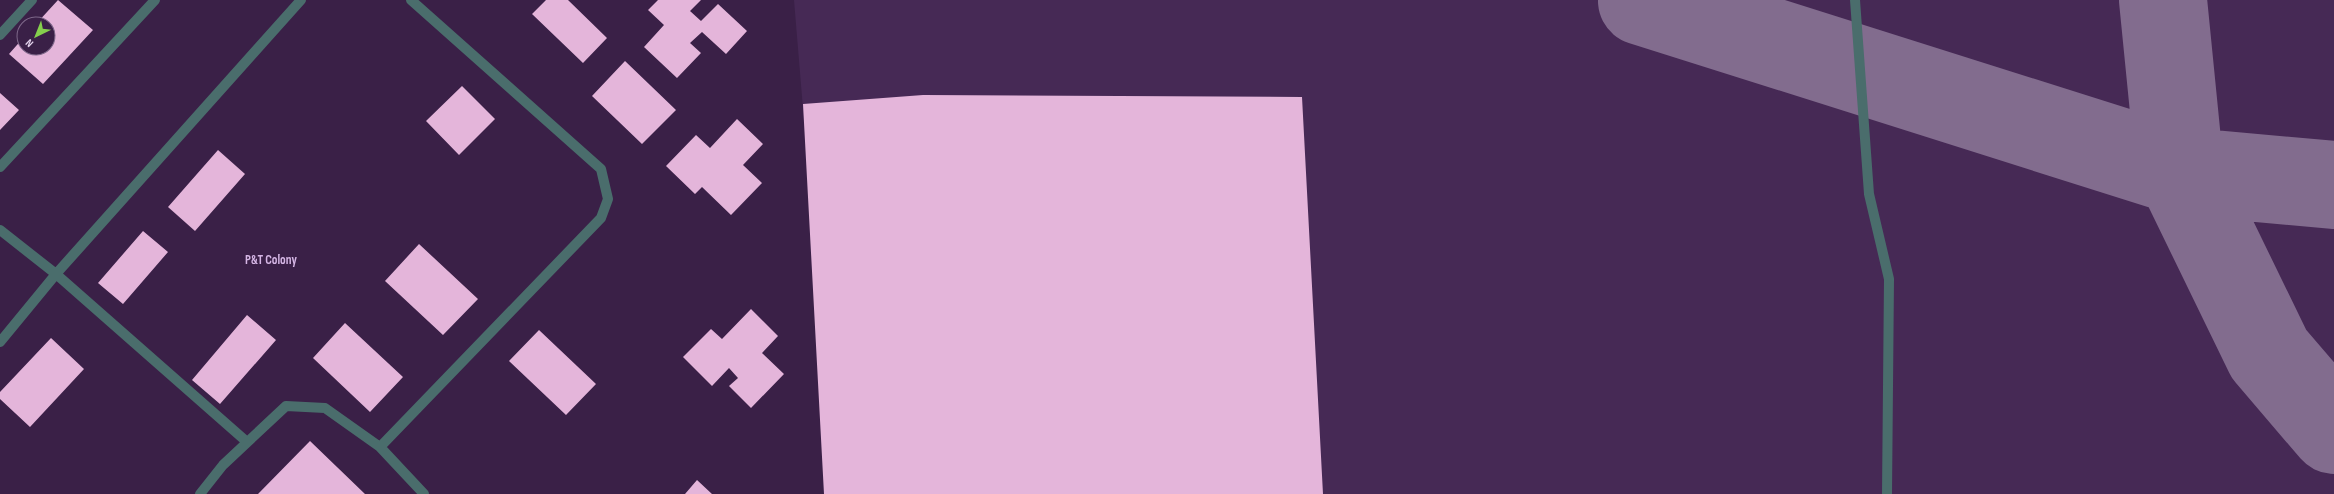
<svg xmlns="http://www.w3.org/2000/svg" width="2334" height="494" viewBox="0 0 2334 494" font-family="'Sofia Sans Condensed',sans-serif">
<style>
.built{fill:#462955}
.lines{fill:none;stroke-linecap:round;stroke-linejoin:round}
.taxiway{stroke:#826c8e;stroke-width:88}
.building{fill:#e4b5da}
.minor{stroke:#4a6d6c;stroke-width:10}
.labels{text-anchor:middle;stroke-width:4;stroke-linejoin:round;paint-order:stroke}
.neighbourhood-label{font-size:13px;font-weight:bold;fill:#d5b6e5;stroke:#3a2047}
</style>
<rect width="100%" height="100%" fill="#3a2047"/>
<path class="built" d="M 794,0 L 2334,0 L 2334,494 L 835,494 Z"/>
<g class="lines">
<path class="taxiway" d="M 2163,0 L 2180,171 L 2269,354 L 2334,430
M 1642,1 L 2180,171 L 2334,185"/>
</g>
<path class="building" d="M 58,0 L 93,30 L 43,84 L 9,54 L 24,37 L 24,48 L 48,48 L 48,24 L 36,24 Z
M 546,0 L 568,0 L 607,38 L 583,63 L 532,14 Z
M 658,0 L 701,0 L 690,11 L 701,21 L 718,4 L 747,31 L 726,54 L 702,32 L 690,43 L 701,53 L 677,78 L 644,47 L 664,25 L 648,10 Z
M 625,61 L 676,110 L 642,144 L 592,96 Z
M 462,86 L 495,119 L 459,155 L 426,121 Z
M 0,93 L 19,110 L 0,130 Z
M 923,95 L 1302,97 L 1323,494 L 824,494 L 803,104 Z
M 737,119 L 763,144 L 743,165 L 762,183 L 731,215 L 702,187 L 695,194 L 666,166 L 696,135 L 710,148 Z
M 218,150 L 245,174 L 195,231 L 168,207 Z
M 143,231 L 168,252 L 123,304 L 98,283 Z
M 419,244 L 478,299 L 443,335 L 385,281 Z
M 751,309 L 778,336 L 762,353 L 784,374 L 751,408 L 729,386 L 738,378 L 729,368 L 712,386 L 683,357 L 711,329 L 722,339 Z
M 247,315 L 276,340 L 220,404 L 192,380 Z
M 345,323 L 403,377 L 370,412 L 313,358 Z
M 539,330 L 596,384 L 566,415 L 509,361 Z
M 51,338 L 84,369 L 30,427 L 0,399 L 0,392 Z
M 310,441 L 365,494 L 258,494 Z
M 697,480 L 712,494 L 685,494 Z"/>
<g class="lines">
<path class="minor" d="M 1855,0 L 1869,194 L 1889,279 L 1887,494
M 0,35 L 32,0
M 0,167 L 155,0
M 0,230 L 56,274 L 247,442
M 0,342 L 56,274 L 301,0
M 380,447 L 601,218 L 608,199 L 601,169 L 411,0
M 200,494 L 223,465 L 286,406 L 325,408 L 380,447 L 424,494"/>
</g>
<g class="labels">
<g class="neighbourhood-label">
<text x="271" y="264">P&amp;T Colony</text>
</g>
</g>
<g transform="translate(36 36) rotate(223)"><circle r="19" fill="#3a2047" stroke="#7e688a"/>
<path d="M0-3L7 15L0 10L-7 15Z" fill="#85cf4d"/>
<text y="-6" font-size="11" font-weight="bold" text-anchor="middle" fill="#e5d5ee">N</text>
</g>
</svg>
